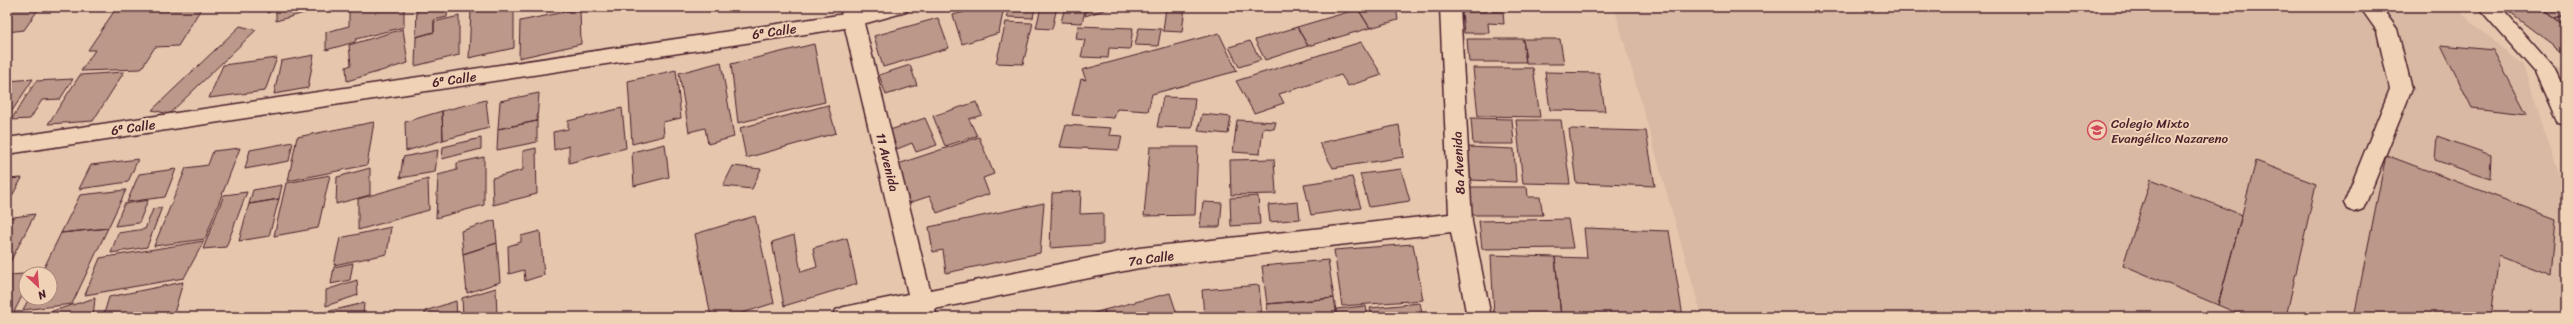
<svg xmlns="http://www.w3.org/2000/svg" width="2573" height="324" viewBox="0 0 2573 324" font-family="Sriracha,sans-serif">
<style>
.built{fill:#d9b9a3}
.building{fill:#bb9889;stroke:#4a1f2b}
.lines{fill:none;stroke-linecap:round;stroke-linejoin:round}
.minor-casing{stroke:#4a1f2b;stroke-width:3}
.major-casing{stroke:#4a1f2b;stroke-width:3}
.minor{fill:#f0d2b6;fill-rule:evenodd}
.major{fill:#f0d2b6;fill-rule:evenodd}
.labels{text-anchor:middle;stroke-width:4;stroke-linejoin:round;paint-order:stroke}
.street-label{font-size:13px;fill:#4a1f2b;stroke:#f0d2b6}
.poi-label{font-size:13px;fill:#4a1f2b;stroke:#f0d2b6;text-anchor:start}
</style>
<rect width="100%" height="100%" fill="#e6c7ae"/>
<filter id="ink" filterUnits="userSpaceOnUse"><feTurbulence type="fractalNoise" baseFrequency=".025" numOctaves="2"/><feDisplacementMap in="SourceGraphic" scale="8" xChannelSelector="R" yChannelSelector="G"/><feConvolveMatrix kernelMatrix="1 2 1 2 8 2 1 2 1" color-interpolation-filters="sRGB"/></filter>
<g filter="url(#ink)">
<path class="built" d="M 1614,7 L 2454,7 L 2523,65 L 2566,195 L 2566,317 L 1702,317 Z
M 2546,62 L 2561,68 L 2566,67 L 2566,108 Z"/>
<path class="building" d="M 7,7 L 40,7 L 24,30 L 7,32 Z
M 117,7 L 202,7 L 178,46 L 155,47 L 141,69 L 81,71 L 95,50 L 88,50 Z
M 267,7 L 325,7 L 276,21 L 276,10 L 267,13 Z
M 349,7 L 404,7 L 404,27 L 356,39 L 355,42 L 326,50 L 326,32 L 349,26 Z
M 417,7 L 448,7 L 447,17 L 434,20 L 434,32 L 416,37 Z
M 481,7 L 514,7 L 514,48 L 469,58 L 471,9 Z
M 982,7 L 1004,7 L 999,33 L 962,44 L 953,15 Z
M 1010,7 L 1035,7 L 1033,18 L 1007,17 Z
M 1041,7 L 1057,7 L 1052,29 L 1036,28 Z
M 1065,7 L 1086,7 L 1082,23 L 1061,22 Z
M 1087,7 L 1114,7 L 1085,16 Z
M 1166,7 L 1185,7 L 1182,32 L 1163,31 Z
M 1365,7 L 1396,7 L 1398,20 L 1370,28 L 1358,9 Z
M 2502,7 L 2541,7 L 2566,26 L 2566,55 Z
M 2541,7 L 2566,7 L 2566,15 L 2556,18 Z
M 580,9 L 581,44 L 519,58 L 520,21 Z
M 1358,9 L 1370,28 L 1308,46 L 1297,27 Z
M 1462,12 L 1503,12 L 1504,24 L 1488,23 L 1489,33 L 1464,33 Z
M 2566,15 L 2566,26 L 2556,18 Z
M 459,16 L 459,55 L 415,66 L 416,37 L 434,32 L 434,22 Z
M 938,18 L 949,48 L 883,67 L 874,36 Z
M 1006,22 L 1033,23 L 1023,64 L 996,63 Z
M 240,26 L 256,30 L 169,114 L 152,110 Z
M 1078,26 L 1133,28 L 1130,49 L 1109,48 L 1108,58 L 1081,57 L 1085,40 L 1076,39 Z
M 1297,27 L 1308,46 L 1265,60 L 1255,40 Z
M 1139,28 L 1161,29 L 1158,46 L 1135,45 Z
M 403,29 L 408,63 L 347,81 L 346,67 L 351,65 L 349,45 Z
M 1219,33 L 1237,71 L 1152,94 L 1148,111 L 1117,109 L 1114,118 L 1072,115 L 1081,79 L 1086,80 L 1082,70 Z
M 1467,39 L 1523,39 L 1526,62 L 1469,62 Z
M 1523,39 L 1560,39 L 1564,64 L 1526,64 Z
M 1250,41 L 1261,60 L 1239,67 L 1229,47 Z
M 1361,42 L 1382,75 L 1348,86 L 1341,75 L 1279,94 L 1284,103 L 1254,113 L 1236,81 Z
M 814,44 L 825,102 L 738,123 L 731,64 Z
M 2441,45 L 2493,50 L 2527,114 L 2472,108 Z
M 314,55 L 308,88 L 274,94 L 281,61 Z
M 277,58 L 265,91 L 209,98 L 223,65 Z
M 721,62 L 734,137 L 708,144 L 705,128 L 689,132 L 679,73 Z
M 910,65 L 917,85 L 886,95 L 879,75 Z
M 1473,68 L 1533,68 L 1540,117 L 1478,116 Z
M 676,70 L 681,118 L 663,122 L 664,136 L 632,144 L 628,81 Z
M 124,72 L 93,121 L 48,124 L 80,75 Z
M 1545,72 L 1599,73 L 1605,111 L 1550,110 Z
M 33,79 L 10,114 L 7,115 L 7,81 Z
M 73,79 L 60,99 L 42,100 L 30,119 L 11,120 L 36,81 Z
M 539,93 L 537,121 L 498,129 L 500,101 Z
M 1163,97 L 1195,98 L 1192,128 L 1157,127 Z
M 486,100 L 489,128 L 443,140 L 442,111 Z
M 976,102 L 982,115 L 969,119 L 977,136 L 945,146 L 933,116 Z
M 828,105 L 836,133 L 746,158 L 740,128 Z
M 622,108 L 626,148 L 569,163 L 569,146 L 554,150 L 553,132 L 568,129 L 568,121 Z
M 442,111 L 443,140 L 406,151 L 405,122 Z
M 1202,114 L 1231,117 L 1228,134 L 1198,131 Z
M 925,118 L 937,145 L 916,152 L 912,143 L 897,149 L 890,130 Z
M 1471,118 L 1512,119 L 1514,144 L 1473,144 Z
M 1237,120 L 1276,122 L 1274,129 L 1263,128 L 1260,154 L 1233,152 Z
M 1516,120 L 1561,120 L 1570,184 L 1523,183 Z
M 537,121 L 537,142 L 497,150 L 498,129 Z
M 374,122 L 367,165 L 288,181 L 297,137 Z
M 1066,125 L 1111,128 L 1109,135 L 1122,136 L 1119,150 L 1060,147 Z
M 1399,125 L 1404,157 L 1333,168 L 1319,143 Z
M 1569,129 L 1646,131 L 1655,186 L 1576,183 Z
M 2437,136 L 2491,155 L 2490,179 L 2435,160 Z
M 979,137 L 994,174 L 983,178 L 989,194 L 937,213 L 930,196 L 903,205 L 889,167 Z
M 481,138 L 481,149 L 442,159 L 443,147 Z
M 293,142 L 289,161 L 245,169 L 250,150 Z
M 665,144 L 669,177 L 634,186 L 632,152 Z
M 1150,147 L 1198,147 L 1195,215 L 1144,216 Z
M 1468,147 L 1514,149 L 1516,182 L 1470,180 Z
M 240,148 L 205,239 L 154,246 L 186,168 L 208,165 L 213,151 Z
M 536,148 L 537,194 L 493,205 L 492,178 L 523,170 L 523,151 Z
M 438,150 L 435,172 L 400,178 L 403,157 Z
M 2386,155 L 2556,219 L 2551,275 L 2499,255 L 2491,317 L 2354,317 Z
M 484,157 L 484,205 L 436,218 L 438,175 L 457,170 L 457,163 Z
M 138,159 L 128,182 L 79,189 L 91,165 Z
M 1274,159 L 1276,194 L 1231,195 L 1230,160 Z
M 2256,161 L 2316,184 L 2286,317 L 2246,317 L 2218,305 Z
M 733,166 L 761,169 L 752,189 L 723,186 Z
M 370,168 L 370,195 L 336,204 L 337,177 Z
M 176,169 L 165,197 L 127,202 L 139,174 Z
M 1401,169 L 1410,201 L 1369,207 L 1360,174 Z
M 330,175 L 318,228 L 274,236 L 286,183 Z
M 1352,177 L 1361,208 L 1311,215 L 1304,184 Z
M 22,178 L 7,205 L 7,179 Z
M 428,179 L 429,210 L 358,230 L 358,199 Z
M 2151,179 L 2242,215 L 2218,305 L 2123,265 Z
M 282,185 L 279,199 L 249,204 L 253,190 Z
M 1468,187 L 1527,187 L 1528,197 L 1540,197 L 1543,215 L 1471,215 Z
M 126,190 L 108,228 L 61,233 L 80,195 Z
M 1081,191 L 1080,214 L 1103,213 L 1103,244 L 1050,248 L 1052,193 Z
M 247,192 L 226,247 L 203,249 L 224,195 Z
M 1258,196 L 1260,224 L 1231,226 L 1230,198 Z
M 279,199 L 269,236 L 239,241 L 249,204 Z
M 148,200 L 139,223 L 115,226 L 124,204 Z
M 1203,202 L 1222,203 L 1220,227 L 1200,227 Z
M 1298,202 L 1300,219 L 1270,222 L 1268,205 Z
M 1044,203 L 1040,253 L 946,273 L 943,250 L 933,252 L 929,227 Z
M 162,207 L 147,247 L 111,253 L 118,233 L 145,229 L 153,209 Z
M 35,214 L 7,268 L 7,218 Z
M 755,216 L 774,303 L 730,317 L 711,317 L 695,234 Z
M 1568,219 L 1573,248 L 1482,249 L 1479,221 Z
M 495,220 L 497,243 L 463,254 L 461,231 Z
M 391,227 L 387,254 L 334,265 L 340,238 Z
M 108,228 L 72,304 L 23,310 L 29,298 L 50,298 L 50,274 L 41,274 L 61,233 Z
M 1584,228 L 1669,231 L 1683,317 L 1561,317 L 1555,257 L 1587,258 Z
M 540,231 L 544,275 L 525,281 L 524,270 L 509,274 L 508,246 L 521,242 L 521,236 Z
M 794,235 L 801,272 L 817,267 L 813,248 L 847,238 L 857,284 L 784,306 L 772,242 Z
M 204,241 L 184,278 L 85,295 L 100,258 Z
M 497,243 L 500,282 L 467,293 L 463,254 Z
M 1413,244 L 1423,300 L 1342,306 L 1334,250 Z
M 1491,255 L 1555,257 L 1561,317 L 1494,317 Z
M 1328,260 L 1334,298 L 1267,304 L 1262,266 Z
M 353,263 L 350,280 L 331,284 L 334,267 Z
M 34,273 L 26,274 L 26,288 L 12,316 L 7,316 L 7,282 L 11,275 Z
M 357,280 L 358,295 L 326,306 L 326,290 Z
M 183,282 L 173,317 L 103,317 L 109,297 Z
M 1259,285 L 1262,317 L 1204,317 L 1202,290 Z
M 496,288 L 497,317 L 463,317 L 462,298 Z
M 1170,293 L 1178,317 L 1106,317 L 1104,310 Z
M 95,298 L 93,317 L 45,317 L 46,313 Z
M 1334,298 L 1337,317 L 1268,317 L 1267,304 Z
M 456,301 L 457,317 L 425,317 L 425,311 Z
M 364,303 L 363,317 L 326,317 L 326,312 Z
M 1420,303 L 1423,317 L 1372,317 L 1370,308 Z
M 1366,306 L 1368,317 L 1338,317 L 1336,309 Z
M 1104,310 L 1106,317 L 1080,317 Z"/>
<g class="lines">
<defs>
<path id="minor" d="M 840,7 L 860,7 L 930,290 L 1139,248 L 1449,214 L 1440,7 L 1460,7 L 1472,222 L 1491,317 L 1467,317 L 1451,232 L 1139,268 L 935,309 L 937,317 L 913,317 L 912,313 L 894,317 L 832,317 L 836,310 L 844,307 L 908,294 Z
M 2360,7 L 2381,7 L 2397,29 L 2412,89 L 2366,203 L 2363,209 L 2355,212 L 2347,209 L 2344,203 L 2390,89 L 2377,31 Z
M 2478,7 L 2500,7 L 2554,68 L 2566,93 L 2566,125 L 2558,123 L 2535,72 Z"/>
<path id="major" d="M 873,7 L 909,7 L 906,12 L 852,27 L 7,154 L 7,138 L 852,13 Z"/>
</defs>
<use href="#minor" class="minor-casing"/>
<use href="#major" class="major-casing"/>
<use href="#minor" class="minor"/>
<use href="#major" class="major"/>
</g>
</g>
<defs>
<symbol id="university-ring" viewBox="-11 -11 22 22"><circle r="9.5" fill="#f0d2b6" stroke="#d1495b" stroke-width="1.5"/><path d="M0-5L7-2L0 1L-7-2ZM-4 1L0 2.5L4 1V4Q0 6-4 4Z" fill="#d1495b"/></symbol>
</defs>
<g fill-rule="evenodd">
<use href="#university-ring" x="2086" y="119" width="22" height="22"/>
</g>
<g class="labels">
<g class="street-label">
<text transform="translate(774 31) rotate(-8)" y="5">6ª Calle</text>
<text transform="translate(454 79) rotate(-8)" y="5">6ª Calle</text>
<text transform="translate(133 127) rotate(-8)" y="5">6ª Calle</text>
<text transform="translate(888 162) rotate(76)" y="5">11 Avenida</text>
<text transform="translate(1458 163) rotate(-93)" y="5">8a Avenida</text>
<text transform="translate(1151 258) rotate(-8)" y="5">7a Calle</text>
</g>
<g class="poi-label">
<text x="2111" y="128">Colegio Mixto<tspan x="2111" dy="15">Evangélico Nazareno</tspan></text>
</g>
</g>
<rect width="2573" height="324" fill="none" stroke="#f0d2b6" stroke-width="24"/>
<rect x="12" y="12" width="2549" height="300" fill="none" stroke="#4a1f2b" stroke-width="1.5" filter="url(#ink)"/>
<g transform="translate(38 286) rotate(154)"><circle r="19" fill="#f0d2b6" stroke="#ae8a7e"/>
<path d="M0-3L7 15L0 10L-7 15Z" fill="#d1495b"/>
<text y="-6" font-size="11" font-weight="bold" text-anchor="middle" fill="#4a1f2b">N</text>
</g>
</svg>
